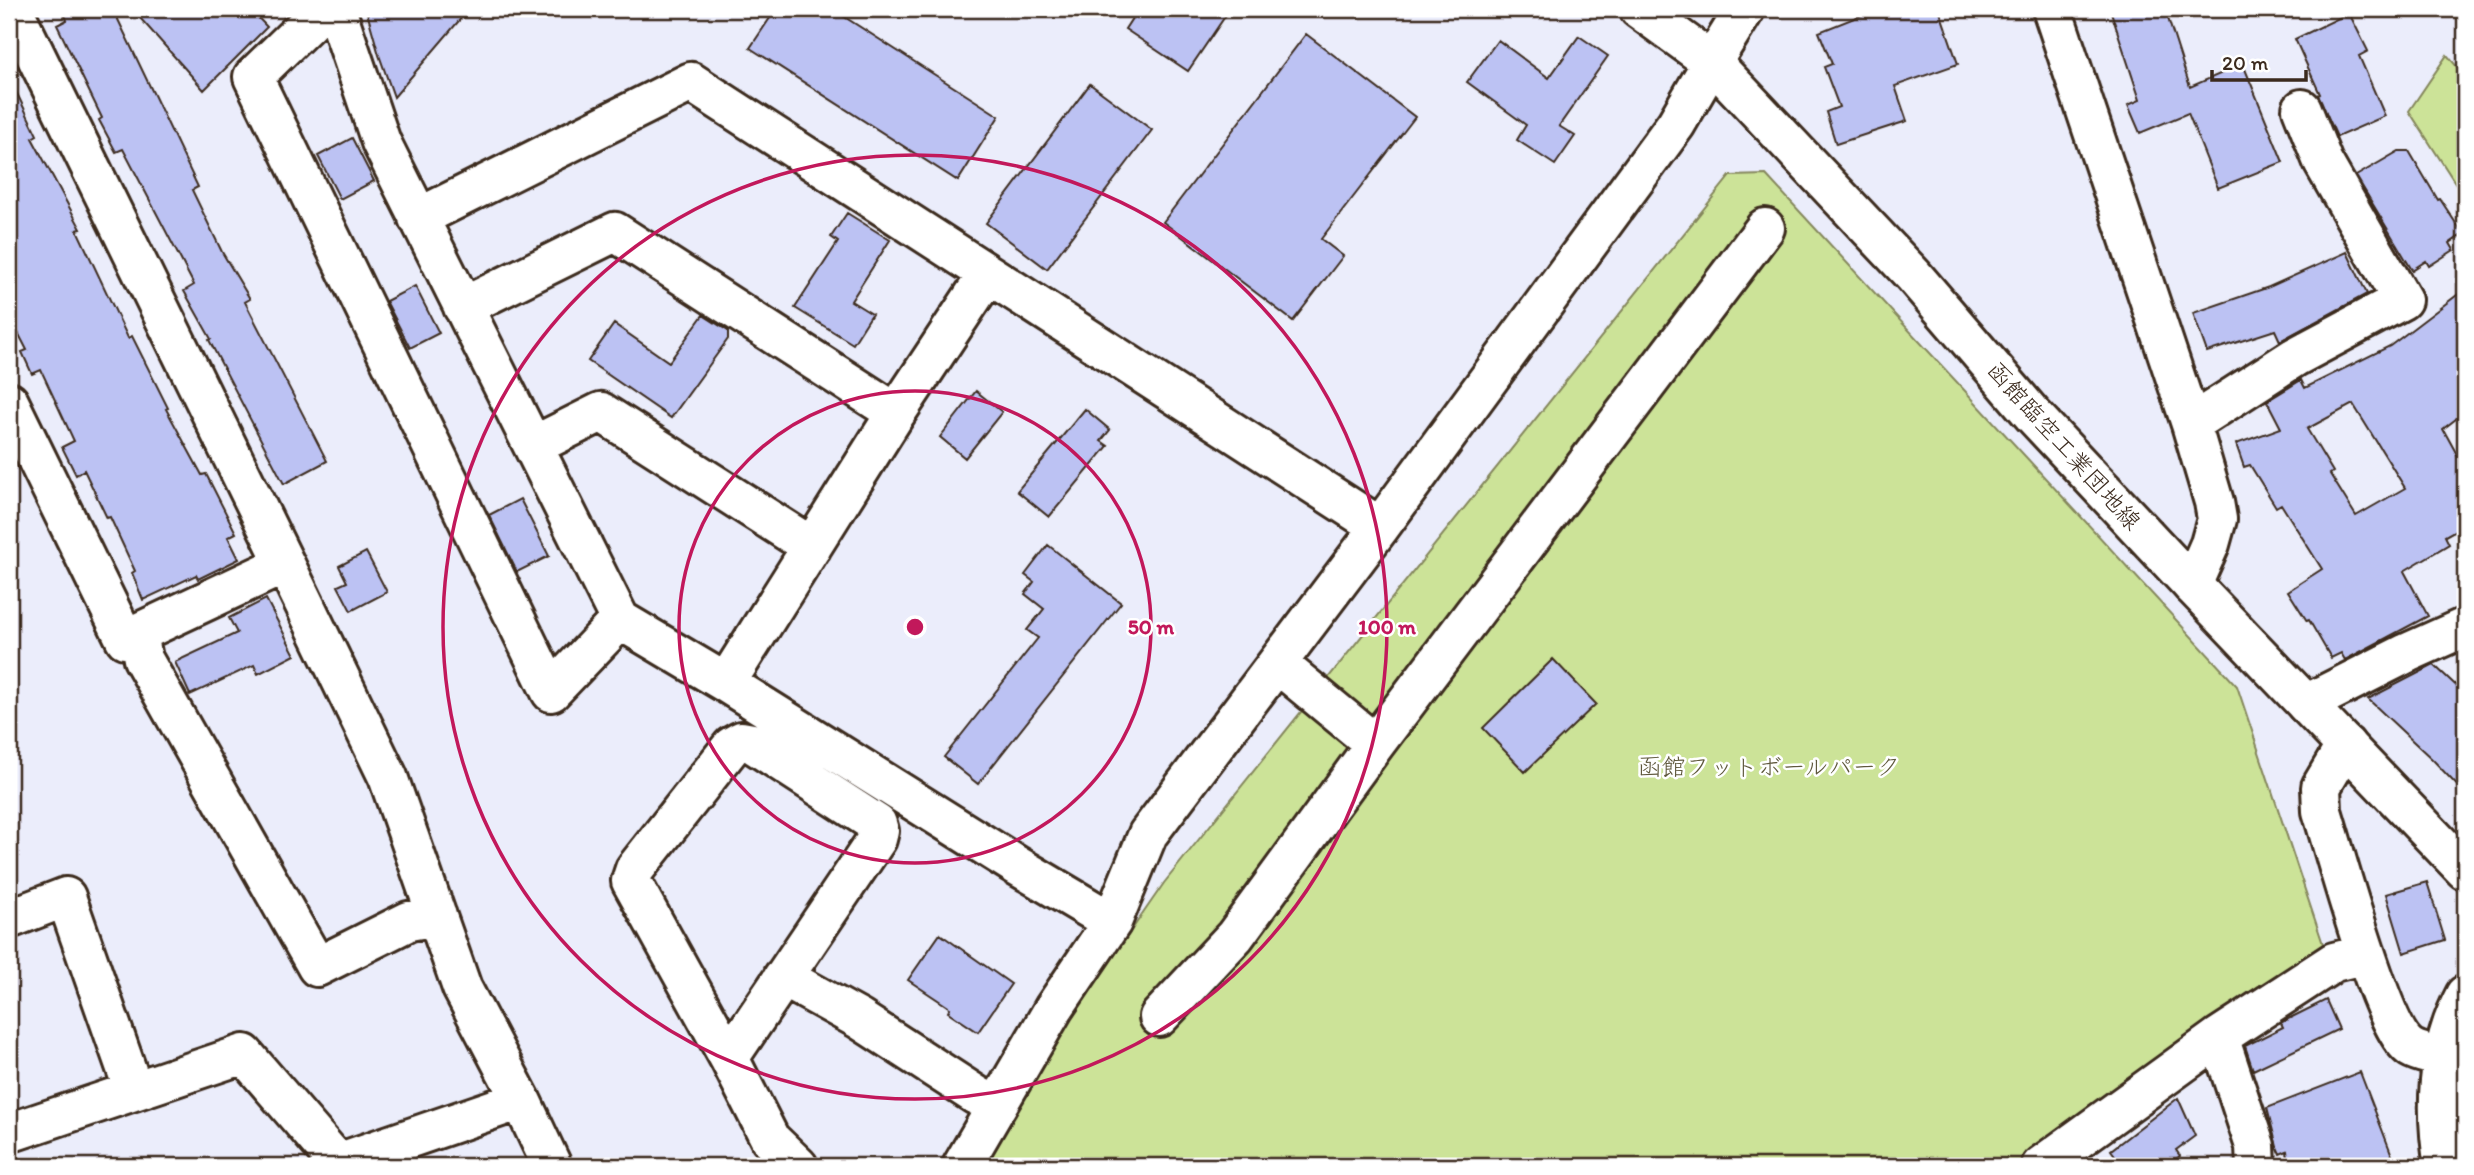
<svg xmlns="http://www.w3.org/2000/svg" width="2474" height="1175" viewBox="0 0 2474 1175" font-family="Itim,'Klee One',sans-serif">
<style>
.green{fill:#cce398;stroke:#84865b;stroke-width:2}
.building{fill:#bcc2f3;stroke:#3b2a1e;stroke-width:2;fill-rule:evenodd}
.lines{fill:none;stroke-linecap:round;stroke-linejoin:round}
.minor-casing{stroke:#3b2a1e;stroke-width:44}
.major-casing{stroke:#3b2a1e;stroke-width:44}
.minor{stroke:#fff;stroke-width:38}
.major{stroke:#fff;stroke-width:38}
.ring{fill:none;stroke:#c2185b;stroke-width:3.5}
.labels{text-anchor:middle;stroke-width:5;stroke-linejoin:round;paint-order:stroke}
.street-label{font-size:24px;fill:#3b2a1e;stroke:#fff}
.park-label{font-size:24px;fill:#5f583c;stroke:#fff}
.centre{fill:#c2185b;stroke:#fff;stroke-width:3.5}
.ring-label{font-size:21px;text-anchor:middle;font-weight:bold;fill:#c2185b;stroke:#fff;stroke-width:5;stroke-linejoin:round;paint-order:stroke}
</style>
<rect width="100%" height="100%" fill="#ebedfb"/>
<filter id="ink" filterUnits="userSpaceOnUse"><feTurbulence type="fractalNoise" baseFrequency=".0143" numOctaves="2"/><feDisplacementMap in="SourceGraphic" scale="14" xChannelSelector="R" yChannelSelector="G"/><feConvolveMatrix kernelMatrix="1 2 1 2 8 2 1 2 1" color-interpolation-filters="sRGB"/></filter>
<g filter="url(#ink)">
<path class="green" d="M 2447,55 L 2465,76 L 2465,198 L 2409,111 Z
M 1766,175 L 2237,686 L 2325,950 L 2207,1026 L 2017,1166 L 984,1166 L 1075,1012 L 1164,883 L 1730,176 Z"/>
<path class="building" d="M 62,9 L 113,9 L 198,187 L 192,190 L 222,252 L 250,299 L 245,302 L 327,461 L 284,484 L 209,340 L 211,339 L 184,291 L 194,285 L 123,149 L 116,152 L 99,120 L 102,118 L 57,25 L 67,20 Z
M 132,9 L 250,9 L 267,27 L 204,90 Z
M 366,9 L 469,9 L 394,97 L 379,55 Z
M 776,9 L 832,9 L 999,116 L 958,181 L 750,48 Z
M 1138,9 L 1230,9 L 1188,71 L 1125,29 Z
M 1860,9 L 1939,9 L 1958,64 L 1895,86 L 1907,121 L 1836,144 L 1826,112 L 1839,107 L 1824,67 L 1832,64 L 1819,32 L 1862,15 Z
M 2110,9 L 2165,9 L 2190,87 L 2243,64 L 2283,162 L 2218,188 L 2188,113 L 2140,133 L 2128,105 L 2140,100 Z
M 2349,13 L 2368,51 L 2359,56 L 2385,116 L 2337,137 L 2318,95 L 2320,94 L 2295,39 Z
M 1306,34 L 1415,117 L 1321,239 L 1343,256 L 1293,321 L 1163,222 Z
M 1579,36 L 1608,56 L 1559,126 L 1575,136 L 1555,165 L 1517,140 L 1526,125 L 1467,82 L 1498,40 L 1549,78 Z
M 9,77 L 37,135 L 32,138 L 81,229 L 77,230 L 128,338 L 132,336 L 168,408 L 166,409 L 202,475 L 206,474 L 236,533 L 228,537 L 239,559 L 198,579 L 196,575 L 143,600 L 132,573 L 135,571 L 110,517 L 107,518 L 84,470 L 76,475 L 62,447 L 74,441 L 41,370 L 32,374 L 22,352 L 27,350 L 9,315 Z
M 1090,84 L 1152,130 L 1047,269 L 986,223 Z
M 352,138 L 374,181 L 340,199 L 318,156 Z
M 2399,151 L 2409,151 L 2438,200 L 2440,199 L 2463,234 L 2450,243 L 2454,250 L 2429,266 L 2426,261 L 2412,270 L 2356,176 Z
M 847,213 L 890,240 L 851,301 L 872,314 L 853,344 L 795,308 L 838,242 L 831,237 Z
M 2347,252 L 2367,294 L 2280,341 L 2275,330 L 2207,352 L 2193,313 L 2269,287 Z
M 415,286 L 439,333 L 410,348 L 386,301 Z
M 2465,289 L 2465,412 L 2443,429 L 2465,469 L 2465,525 L 2445,536 L 2449,544 L 2404,571 L 2428,616 L 2345,660 L 2341,653 L 2331,658 L 2309,620 L 2307,621 L 2288,591 L 2322,569 L 2281,504 L 2276,507 L 2250,465 L 2244,467 L 2236,444 L 2281,428 L 2267,401 L 2301,380 L 2305,388 L 2390,346 ZM 2353,404 L 2405,488 L 2356,516 L 2330,474 L 2333,472 L 2307,429 Z
M 703,315 L 728,331 L 728,339 L 671,418 L 588,361 L 614,324 L 669,362 Z
M 976,391 L 1002,412 L 965,458 L 940,437 Z
M 1085,409 L 1110,430 L 1101,441 L 1108,446 L 1049,517 L 1017,491 Z
M 520,499 L 549,556 L 517,572 L 489,515 Z
M 1048,545 L 1121,603 L 978,784 L 944,757 L 1038,638 L 1027,630 L 1044,609 L 1025,594 L 1034,582 L 1025,575 Z
M 366,552 L 387,592 L 351,611 L 338,586 L 347,582 L 339,566 Z
M 266,599 L 295,655 L 258,674 L 254,665 L 190,695 L 175,662 L 237,633 L 229,618 Z
M 1553,659 L 1596,704 L 1525,772 L 1483,728 Z
M 2434,665 L 2465,694 L 2465,794 L 2433,760 L 2368,699 Z
M 2427,882 L 2445,940 L 2404,953 L 2386,894 Z
M 940,934 L 1011,984 L 978,1032 L 948,1012 L 950,1008 L 908,980 Z
M 2326,1000 L 2339,1029 L 2253,1070 L 2245,1046 L 2283,1027 L 2281,1023 L 2286,1020 Z
M 2360,1072 L 2396,1166 L 2289,1166 L 2287,1151 L 2280,1154 L 2277,1147 L 2267,1108 Z
M 2178,1098 L 2195,1136 L 2176,1150 L 2180,1156 L 2167,1166 L 2123,1166 L 2111,1150 Z"/>
<g class="lines">
<defs>
<path id="minor" d="M 323,9 L 253,77 L 551,692 L 620,620
M 336,9 L 381,142 L 620,620 L 726,683 L 1016,865 L 1112,922
M 2052,9 L 2191,424 L 2214,502 L 2217,519 L 2210,544 L 2192,585
M 418,218 L 691,82 L 1380,527
M 463,307 L 615,232 L 896,413
M 9,402 L 125,639 L 285,564 L 13,9
M 2191,424 L 2295,357 L 2402,300 L 2323,162 L 2302,109
M 533,446 L 601,412 L 812,547
M 285,564 L 388,777 L 462,988 L 521,1100 L 552,1166
M 138,633 L 143,659 L 317,967 L 409,921 L 437,916
M 1278,664 L 1375,744
M 726,683 L 896,413 L 988,274
M 2306,704 L 2407,653 L 2465,627
M 2346,745 L 2321,787 L 2322,811 C 2335,852 2382,1030 2411,1048 C 2419,1053 2433,1055 2442,1058
M 9,919 L 66,897 L 134,1091
M 783,977 L 859,1019 L 976,1095 L 997,1106
M 1159,1017 L 1235,936 L 1375,744 L 1765,228
M 2219,1037 L 2255,1146 L 2256,1166
M 729,1058 L 877,839 L 879,831 L 877,824 L 752,743 L 741,741 L 732,746 L 635,869 L 631,881 L 729,1058 L 770,1139 L 798,1166
M 9,1133 L 244,1054 L 338,1163
M 329,1166 L 521,1100
M 962,1166 L 1054,1008 L 1112,922 L 1148,834 L 1380,527 L 1676,124 L 1712,62 L 1639,9
M 2041,1166 L 2219,1037 L 2334,962 L 2366,954"/>
<path id="major" d="M 1745,9 L 1712,62 L 1913,275 L 2032,414 L 2192,585 L 2465,870
M 2444,1166 C 2434,1107 2437,1048 2465,995"/>
</defs>
<use href="#minor" class="minor-casing"/>
<use href="#major" class="major-casing"/>
<use href="#minor" class="minor"/>
<use href="#major" class="major"/>
</g>
</g>
<g class="ring">
<circle cx="915" cy="627" r="236"/>
<circle cx="915" cy="627" r="472"/>
</g>
<g class="labels">
<g class="street-label">
<text transform="translate(2064 446) rotate(48)" y="8">函館臨空工業団地線</text>
</g>
<g class="park-label">
<text x="1769" y="775">函館フットボールパーク</text>
</g>
</g>
<circle cx="915" cy="627" r="10" class="centre"/>
<g class="ring-label">
<text x="1151" y="634">50 m</text>
<text x="1387" y="634">100 m</text>
</g>
<rect width="2474" height="1175" fill="none" stroke="#fff" stroke-width="35"/>
<rect x="18" y="18" width="2439" height="1140" fill="none" stroke="#3b2a1e" stroke-width="2.5" filter="url(#ink)"/>
<path d="M2212 70v10h94v-10" fill="none" stroke="#3b2a1e" stroke-width="3.5"/>
<text x="2222" y="70" font-size="21" fill="#3b2a1e" stroke="#ffffff" stroke-width="5" paint-order="stroke">20 m</text>
</svg>
